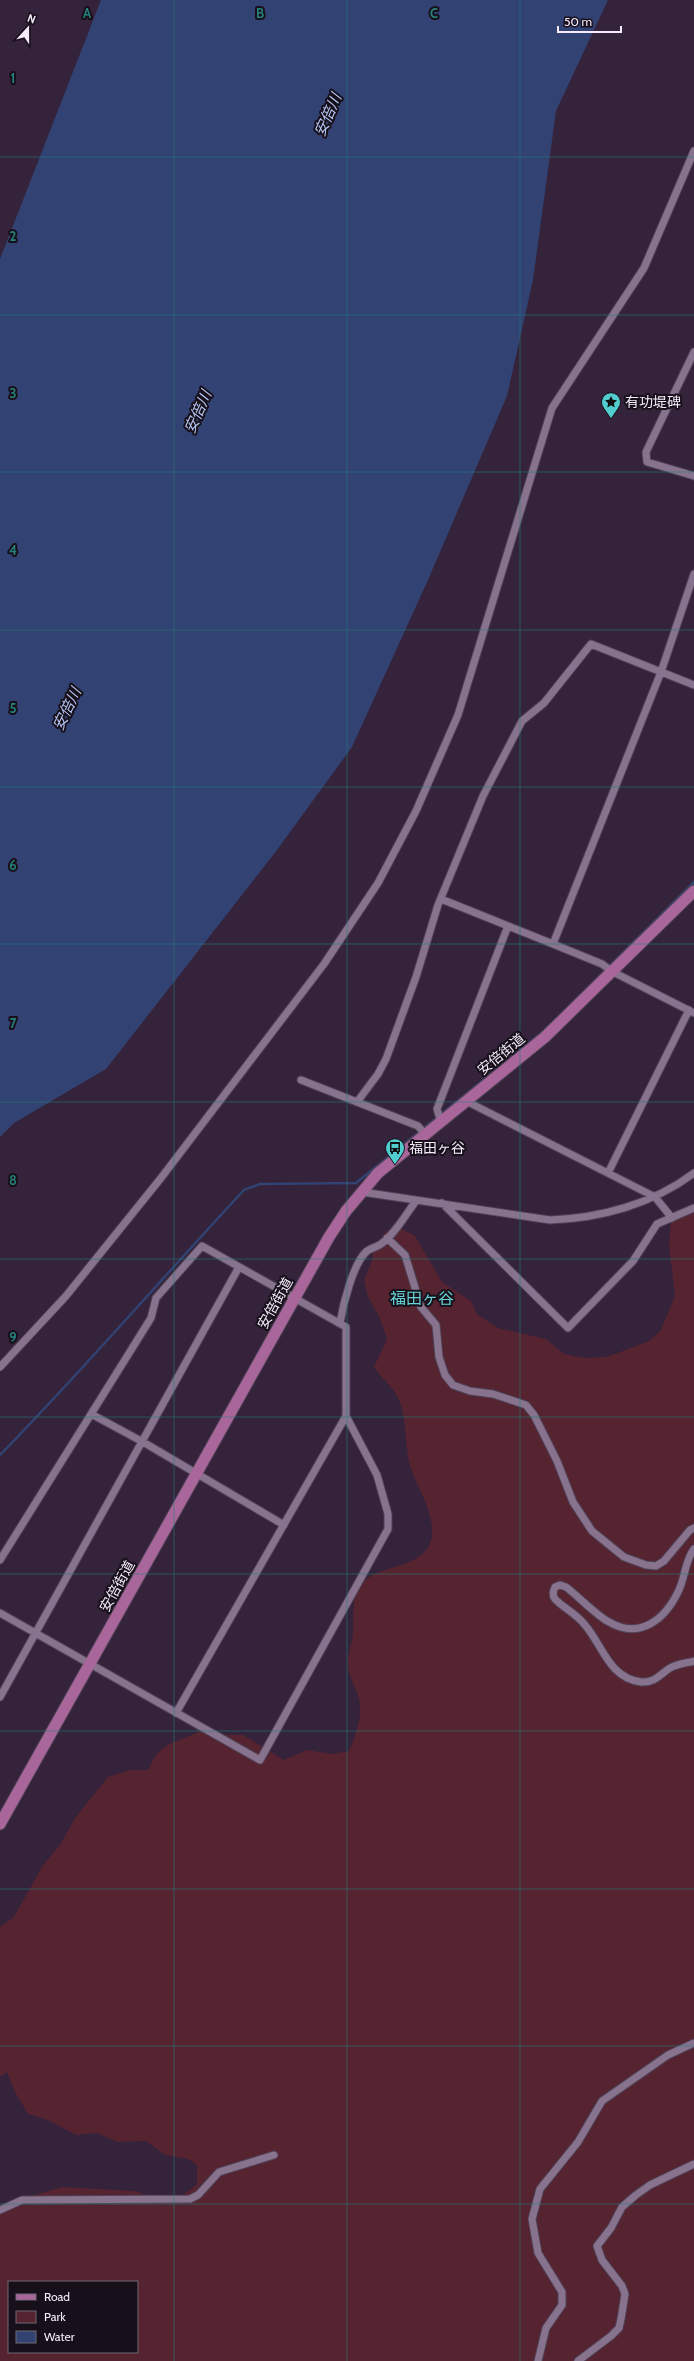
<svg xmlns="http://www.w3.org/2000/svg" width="694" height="2361" viewBox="0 0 694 2361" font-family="Cabin,'Noto Sans JP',sans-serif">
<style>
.green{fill:#562331;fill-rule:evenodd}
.water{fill:#324272}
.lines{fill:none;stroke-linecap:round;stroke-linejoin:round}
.stream{stroke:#324272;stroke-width:2.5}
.minor-casing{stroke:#504256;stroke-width:9}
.primary-casing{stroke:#504256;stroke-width:13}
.minor{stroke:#87738e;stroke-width:7}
.primary{stroke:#a9669a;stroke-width:11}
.grid{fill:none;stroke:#26827c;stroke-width:1;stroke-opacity:0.55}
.labels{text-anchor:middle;stroke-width:4;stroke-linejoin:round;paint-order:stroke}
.poi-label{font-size:14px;fill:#f7ecfc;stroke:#17101a;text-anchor:start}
.street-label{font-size:14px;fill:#f7ecfc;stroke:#17101a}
.water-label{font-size:15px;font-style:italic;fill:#b5c7f5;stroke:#17101a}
.quarter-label{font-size:16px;fill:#66d3d5;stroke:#17101a}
.grid-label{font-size:13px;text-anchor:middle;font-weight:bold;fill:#26827c;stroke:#17101a;stroke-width:4;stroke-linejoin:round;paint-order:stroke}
</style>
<rect width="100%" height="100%" fill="#34233a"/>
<path class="green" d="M 694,1213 L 694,2361 L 0,2361 L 0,2205 L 62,2187 L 133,2191 L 152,2196 L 182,2196 L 197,2184 L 197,2165 L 188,2159 L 165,2155 L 146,2141 L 117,2142 L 97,2133 L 76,2135 L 48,2120 L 28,2114 L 14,2090 L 7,2072 L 0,2077 L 0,1927 L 14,1917 L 43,1865 L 60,1845 L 75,1818 L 108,1777 L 130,1770 L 148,1770 C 151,1765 154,1756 159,1752 C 170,1740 190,1738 203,1729 L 221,1735 L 243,1735 L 284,1760 L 307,1750 L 332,1754 L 349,1751 C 356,1735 363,1715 359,1698 C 356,1688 349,1677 348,1666 C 347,1656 352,1644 353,1634 C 354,1622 352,1609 355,1597 C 365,1564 399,1573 421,1555 C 448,1534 419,1492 411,1469 C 404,1446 408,1420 398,1398 C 395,1390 380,1376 374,1367 L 387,1339 L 379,1316 L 368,1297 L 364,1280 L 372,1261 L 373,1250 L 386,1231 L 400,1228 L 415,1236 L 442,1282 L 471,1301 L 477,1314 L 498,1328 L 546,1339 L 564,1354 L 585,1358 L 607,1357 L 649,1341 L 661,1330 L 675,1296 L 669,1246 L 671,1222 ZM 9,2282 L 137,2282 L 137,2352 L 9,2352 Z"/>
<path class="water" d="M 101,0 L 608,0 L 556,111 L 533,280 L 507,396 L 428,580 L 352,747 L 277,850 L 106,1069 L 14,1123 L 0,1137 L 0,259 Z"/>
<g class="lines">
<path class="stream" d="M 0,1455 C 84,1369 162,1278 244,1190 L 260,1184 L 356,1183 L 545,1030 L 694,882"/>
<defs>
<path id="minor" d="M 694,352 L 646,452 L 647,462 L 694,476
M 694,574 L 661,672 L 553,944 L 602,964 L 613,972 L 694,1013
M 441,899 L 553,944
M 301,1080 L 418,1126 L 425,1134
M 466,1101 L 655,1197 L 672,1218
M 357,1102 L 378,1074 L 386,1059 L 416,977 L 438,905 L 483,796 L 522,721 L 544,703 L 591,644 L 694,685
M 441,1122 L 437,1109 L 508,926
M 608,1173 L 689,1010
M 362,1192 L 550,1220 C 601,1218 653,1204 694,1173
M 442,1203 L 568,1328 L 633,1261 L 657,1224 L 694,1208
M 387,1238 L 405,1255 L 421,1307 L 436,1325 L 439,1357 L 445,1375 L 453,1385 L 470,1391 L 493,1394 L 526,1405 L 534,1415 L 557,1461 L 573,1502 L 592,1531 L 624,1557 L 646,1565 L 656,1566 L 664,1561 L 690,1530 L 694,1528
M 340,1323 C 343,1305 353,1263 367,1251 C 371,1248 377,1247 381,1244 C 395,1234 406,1214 416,1201
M 0,1367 L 66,1296 L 161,1178 L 324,964 L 378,883 L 416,811 L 458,715 L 552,408 L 644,268 L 694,151
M 93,1415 L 143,1442 L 284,1525
M 694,1549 C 685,1560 685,1579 678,1592 C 665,1619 640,1640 609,1622 C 596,1615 579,1597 566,1587 L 560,1585 L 555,1587 C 553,1591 552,1595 555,1599 C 562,1607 577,1614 585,1625 C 603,1646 609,1678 641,1682 C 655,1683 660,1674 670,1668 C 677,1664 687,1663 694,1661
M 0,1560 L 151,1318 L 156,1298 L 202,1246 L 346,1327 L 346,1416 L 377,1475 L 388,1514 L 388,1529 L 260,1760 L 0,1613
M 0,1697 L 239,1267
M 176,1713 L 346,1416
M 0,2210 L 22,2200 L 190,2199 L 198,2195 L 219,2172 L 274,2155
M 538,2361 L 546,2328 L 562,2305 L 562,2292 L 538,2253 L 532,2219 L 540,2189 L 578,2142 L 602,2101 L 668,2055 L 694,2043
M 578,2361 L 611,2336 L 619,2328 L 621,2319 L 625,2294 L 622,2286 L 602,2260 L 597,2246 L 611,2228 L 622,2207 L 636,2195 L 650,2185 L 694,2164"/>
<path id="primary" d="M 0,1824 L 329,1237 L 346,1211 L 378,1173 L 545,1037 L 694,891"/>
</defs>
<use href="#minor" class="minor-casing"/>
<use href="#primary" class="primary-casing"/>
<use href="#minor" class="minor"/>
<use href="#primary" class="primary"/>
</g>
<path class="grid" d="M 174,0 L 174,2361M 347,0 L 347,2361M 520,0 L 520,2361M 0,157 L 694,157M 0,315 L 694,315M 0,472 L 694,472M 0,630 L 694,630M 0,787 L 694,787M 0,944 L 694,944M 0,1102 L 694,1102M 0,1259 L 694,1259M 0,1417 L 694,1417M 0,1574 L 694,1574M 0,1731 L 694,1731M 0,1889 L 694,1889M 0,2046 L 694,2046M 0,2204 L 694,2204"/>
<defs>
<symbol id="sight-pin" viewBox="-11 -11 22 30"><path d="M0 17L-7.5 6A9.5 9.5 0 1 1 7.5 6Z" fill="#52cdcf" stroke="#17101a"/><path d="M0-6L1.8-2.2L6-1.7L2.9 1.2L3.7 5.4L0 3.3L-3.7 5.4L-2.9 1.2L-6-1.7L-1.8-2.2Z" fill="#111"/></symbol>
<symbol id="bus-pin" viewBox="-11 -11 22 30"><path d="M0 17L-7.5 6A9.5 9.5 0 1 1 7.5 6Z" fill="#52cdcf" stroke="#17101a"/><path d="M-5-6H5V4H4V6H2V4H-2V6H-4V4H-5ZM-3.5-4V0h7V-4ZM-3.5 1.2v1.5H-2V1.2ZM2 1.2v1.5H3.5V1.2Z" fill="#111"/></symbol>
</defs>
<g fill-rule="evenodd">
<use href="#sight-pin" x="600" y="391" width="22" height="30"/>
<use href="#bus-pin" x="384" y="1137" width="22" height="30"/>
</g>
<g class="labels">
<g class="poi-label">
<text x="625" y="407">有功堤碑</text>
<text x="409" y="1153">福田ヶ谷</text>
</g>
<g class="street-label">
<text transform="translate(501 1054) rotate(-39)" y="5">安倍街道</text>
<text transform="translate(275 1303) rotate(-61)" y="5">安倍街道</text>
<text transform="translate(117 1586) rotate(-61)" y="5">安倍街道</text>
</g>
<g class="water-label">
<text transform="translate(328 115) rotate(-66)" y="5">安倍川</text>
<text transform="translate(198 412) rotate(-66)" y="5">安倍川</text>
<text transform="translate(67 709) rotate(-64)" y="5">安倍川</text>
</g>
<g class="quarter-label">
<text x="422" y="1304">福田ヶ谷</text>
</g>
</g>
<g class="grid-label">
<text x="87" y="18">A</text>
<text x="260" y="18">B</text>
<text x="434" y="18">C</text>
<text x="13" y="83">1</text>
<text x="13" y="241">2</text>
<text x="13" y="398">3</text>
<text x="13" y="555">4</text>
<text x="13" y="713">5</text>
<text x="13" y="870">6</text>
<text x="13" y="1028">7</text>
<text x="13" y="1185">8</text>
<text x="13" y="1342">9</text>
</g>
<rect x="8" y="2281" width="130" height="72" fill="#17101a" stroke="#716874"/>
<rect x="16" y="2294" width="20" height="6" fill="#a9669a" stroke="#716874"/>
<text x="44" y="2301" font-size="12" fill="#f7ecfc">Road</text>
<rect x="16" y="2311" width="20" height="12" fill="#562331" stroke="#716874"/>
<text x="44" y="2321" font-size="12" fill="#f7ecfc">Park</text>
<rect x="16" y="2331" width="20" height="12" fill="#324272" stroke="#716874"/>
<text x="44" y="2341" font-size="12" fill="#f7ecfc">Water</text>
<g transform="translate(28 28) rotate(21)" stroke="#17101a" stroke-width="3" paint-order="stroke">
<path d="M0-3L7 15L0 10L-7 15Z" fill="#f7ecfc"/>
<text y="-6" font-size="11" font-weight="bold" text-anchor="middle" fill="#f7ecfc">N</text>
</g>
<path d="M558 26v6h63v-6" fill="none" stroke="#f7ecfc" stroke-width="2"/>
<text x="564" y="26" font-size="12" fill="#f7ecfc" stroke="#17101a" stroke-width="3" paint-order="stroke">50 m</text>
</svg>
